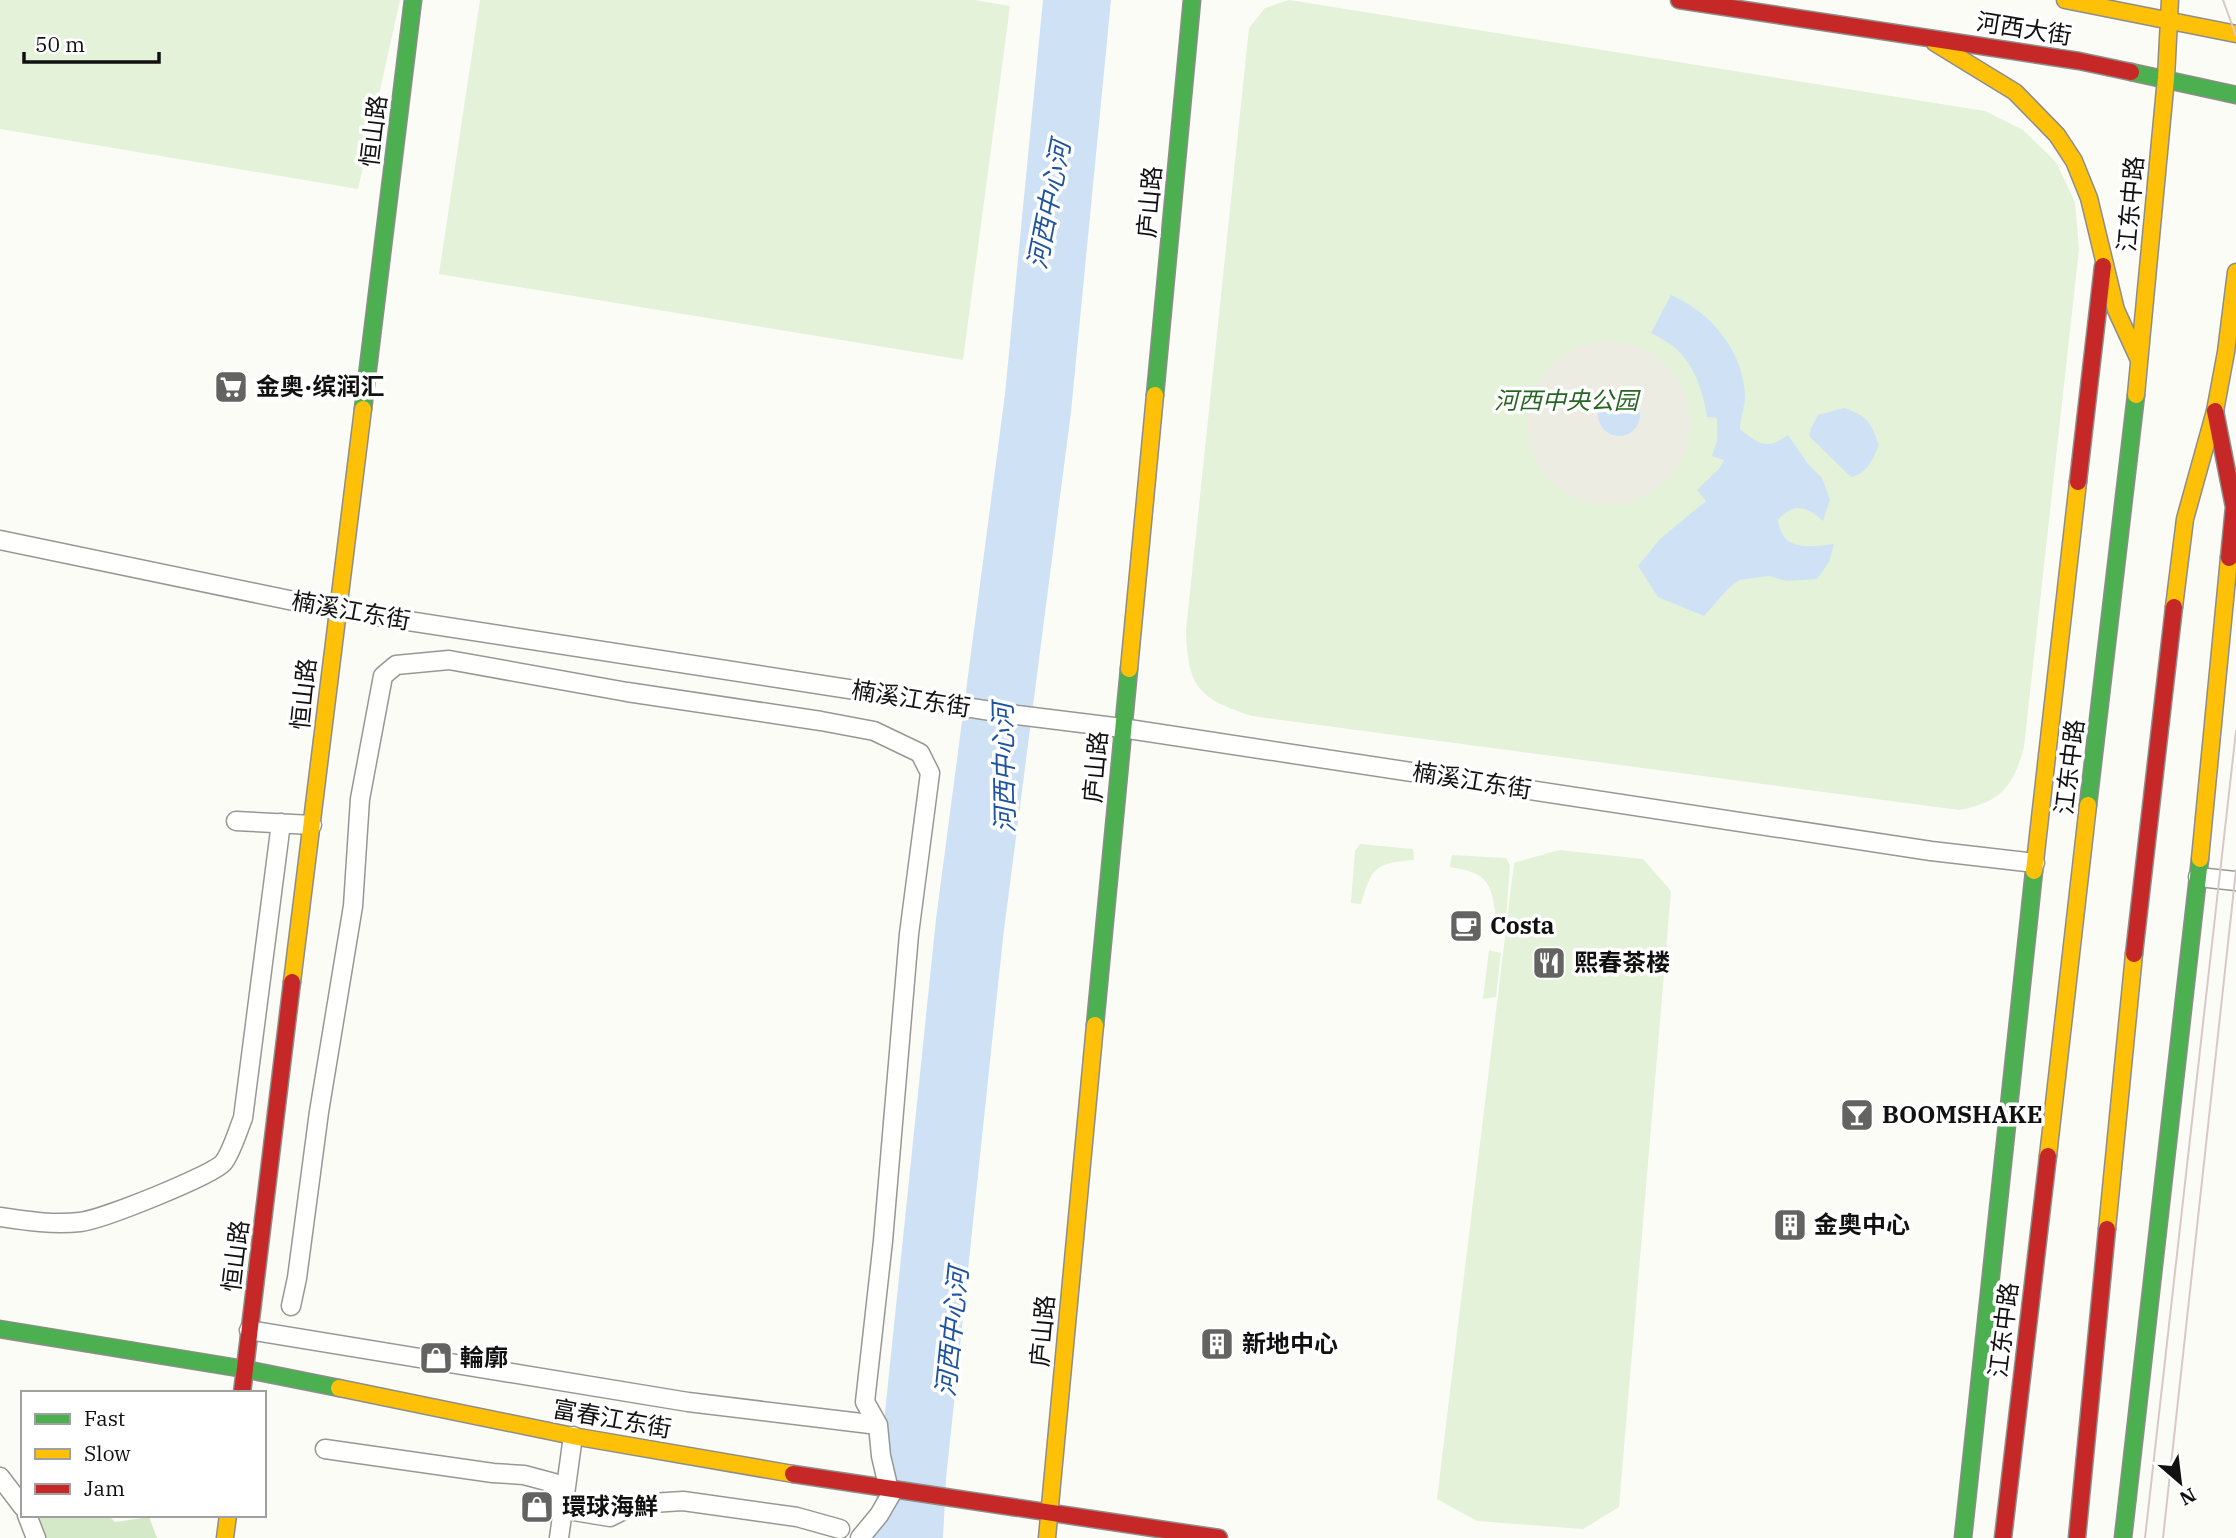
<svg xmlns="http://www.w3.org/2000/svg" width="2236" height="1538" viewBox="0 0 2236 1538" font-family="'IBM Plex Serif','Noto Sans SC',serif">
<style>
.green{fill:#e3f2d8}
.forest{fill:#d3e9c7}
.plaza{fill:#ecece3}
.water{fill:#cfe2f5}
.lines{fill:none;stroke-linecap:round;stroke-linejoin:round}
.street-casing{stroke:#979795;stroke-width:21}
.fast-casing{stroke:#8d8d8b;stroke-width:19}
.slow-casing{stroke:#8d8d8b;stroke-width:19}
.jam-casing{stroke:#8d8d8b;stroke-width:19}
.street{stroke:#fffffe;stroke-width:18}
.fast{stroke:#4caf50;stroke-width:16}
.slow{stroke:#ffc107;stroke-width:16}
.jam{stroke:#c62828;stroke-width:16}
.tram{stroke:#d7c9c7;stroke-width:2}
.labels{text-anchor:middle;stroke-width:7;stroke-linejoin:round;paint-order:stroke}
.street-label{font-size:24px;fill:#111;stroke:#fff}
.poi-label{font-size:24px;font-weight:bold;fill:#111;stroke:#fff;text-anchor:start}
.park-label{font-size:24px;font-style:italic;fill:#276723;stroke:#fff}
.water-label{font-size:26px;font-style:italic;fill:#1e549f;stroke:#fff}
</style>
<rect width="100%" height="100%" fill="#fcfcf7"/>
<path class="green" d="M 0,0 L 400,0 L 358,189 L 0,129 Z
M 480,0 L 975,0 L 1010,6 L 963,360 L 439,274 Z
M 1289,0 L 1985,111 L 2023,130 L 2056,162 L 2075,202 L 2079,249 L 2024,747 C 2013,787 2001,802 1959,810 L 1252,716 C 1198,698 1188,688 1186,630 L 1249,28 L 1265,8 Z
M 1360,844 L 1413,849 L 1414,860 C 1375,863 1372,867 1361,904 L 1351,903 L 1355,851 Z
M 1559,850 L 1643,859 L 1671,891 L 1619,1507 L 1583,1529 L 1477,1521 L 1437,1499 L 1514,863 Z
M 1452,855 L 1506,858 L 1510,865 L 1506,917 L 1496,917 C 1491,881 1487,873 1450,867 Z
M 1489,950 L 1501,953 L 1496,997 L 1483,999 Z"/>
<path class="forest" d="M 32,1515 L 108,1515 L 115,1522 L 149,1517 L 157,1538 L 41,1538 Z"/>
<path class="plaza" d="M 1603,341 L 1629,344 L 1655,355 L 1675,374 L 1687,399 L 1691,427 L 1685,454 L 1670,478 L 1648,495 L 1622,504 L 1594,504 L 1569,495 L 1548,479 L 1534,457 L 1527,432 L 1528,406 L 1538,381 L 1555,361 L 1577,347 Z"/>
<path class="water" d="M 1043,0 L 1111,0 L 1071,412 L 1003,938 L 946,1479 L 943,1538 L 872,1538 L 936,919 L 1005,394 Z
M 1671,295 C 1711,312 1744,352 1745,396 C 1745,407 1740,418 1740,429 C 1759,444 1766,451 1788,435 L 1808,464 L 1822,478 L 1830,500 L 1823,521 C 1806,506 1794,502 1778,520 C 1782,552 1809,547 1834,544 L 1829,562 L 1817,579 L 1786,581 L 1769,576 L 1739,580 L 1728,589 L 1704,616 L 1658,597 L 1638,566 L 1660,539 L 1706,501 L 1697,490 L 1719,469 L 1724,460 L 1712,456 L 1717,441 L 1717,418 L 1707,417 C 1703,392 1695,365 1675,348 C 1669,342 1659,338 1651,333 Z
M1598 415a21 21 0 1 1 42 0a21 21 0 1 1-42 0Z
M 1844,408 C 1868,416 1871,422 1879,445 C 1872,460 1868,473 1851,477 L 1809,436 L 1811,428 L 1818,415 Z"/>
<g class="lines">
<defs>
<path id="street" d="M 0,540 L 337,610 L 1017,715 L 1122,728 L 1931,851 L 2035,863
M 236,821 L 312,825
M 2198,877 L 2236,881
M 0,1217 C 26,1221 54,1225 80,1222 C 101,1220 211,1176 223,1163 C 231,1154 238,1130 243,1118 L 281,823
M 291,1306 L 297,1278 L 319,1112 L 353,906 L 360,799 L 383,676 L 396,665 L 449,660 L 627,692 L 821,721 L 874,731 L 920,753 L 930,773 L 909,934 L 883,1241 L 865,1402 L 878,1425 L 881,1456 L 889,1490
M 249,1330 L 688,1402 L 878,1425
M 325,1449 L 493,1473 L 524,1475 L 554,1483 L 550,1507 L 610,1517 L 636,1504 L 683,1501 L 797,1517 L 840,1529
M 0,1477 L 23,1507
M 27,1515 L 36,1538
M 559,1538 L 573,1436
M 860,1538 L 879,1515 L 893,1491"/>
<path id="fast" d="M 2131,72 L 2236,95
M 1155,395 L 1192,0
M 363,409 L 413,0
M 2088,805 L 2136,395
M 1095,1025 L 1129,669
M 0,1329 L 244,1369 L 339,1388
M 1963,1538 L 2034,871
M 2123,1538 L 2200,859"/>
<path id="slow" d="M 2065,0 L 2236,34
M 1935,43 L 2015,92 L 2057,135 L 2074,161 L 2089,198 L 2116,310 L 2139,360
M 2136,395 L 2166,78 L 2170,0
M 2174,607 L 2185,519 L 2215,411 L 2226,352 L 2236,272
M 1129,669 L 1155,395
M 2200,859 L 2229,558
M 2034,871 L 2078,482
M 292,982 L 363,409
M 2048,1156 L 2088,805
M 2107,1229 L 2134,954
M 339,1388 L 573,1436 L 793,1474
M 225,1538 L 228,1515
M 1047,1538 L 1095,1025"/>
<path id="jam" d="M 1679,0 L 2079,61 L 2131,72
M 2215,411 L 2234,507 L 2229,558
M 2078,482 L 2103,266
M 2134,954 L 2174,607
M 242,1393 L 292,982
M 793,1474 L 1219,1538
M 2003,1538 L 2048,1156
M 2077,1538 L 2107,1229"/>
</defs>
<use href="#street" class="street-casing"/>
<use href="#fast" class="fast-casing"/>
<use href="#slow" class="slow-casing"/>
<use href="#jam" class="jam-casing"/>
<use href="#street" class="street"/>
<use href="#fast" class="fast"/>
<use href="#slow" class="slow"/>
<use href="#jam" class="jam"/>
<path class="tram" d="M 2223,0 L 2236,36
M 2145,1538 L 2236,731
M 2163,1538 L 2236,870"/>
</g>
<defs>
<symbol id="supermarket-square" viewBox="-11 -11 22 22"><rect x="-9" y="-9" width="18" height="18" rx="4" fill="#636362" stroke="#fff"/><path d="M-6-5.5h2.5l.6 2H6L4.5 2H-2.5L-4.4-4H-6ZM-1.5 3.2a1.3 1.3 0 1 0 .1 0ZM3 3.2a1.3 1.3 0 1 0 .1 0Z" fill="#fff"/></symbol>
<symbol id="cafe-square" viewBox="-11 -11 22 22"><rect x="-9" y="-9" width="18" height="18" rx="4" fill="#636362" stroke="#fff"/><path d="M-5.5-4.5H6V0H3Q3 3.5 0 3.5H-2.5Q-5.5 3.5-5.5 0ZM3-3.2v2h1.7v-2ZM-6 4.5H4V6H-6Z" fill="#fff"/></symbol>
<symbol id="restaurant-square" viewBox="-11 -11 22 22"><rect x="-9" y="-9" width="18" height="18" rx="4" fill="#636362" stroke="#fff"/><path d="M-5-6h1v4h1v-4h1v4h1v-4h1v5L-1.5 .5V6h-2V.5L-5-1ZM5-6V6H3V1.5H1.5Q1.5-4 5-6Z" fill="#fff"/></symbol>
<symbol id="bar-square" viewBox="-11 -11 22 22"><rect x="-9" y="-9" width="18" height="18" rx="4" fill="#636362" stroke="#fff"/><path d="M-6-5H6L.8 .8V4.5H3.5V6h-7V4.5H-.8V.8Z" fill="#fff"/></symbol>
<symbol id="building-square" viewBox="-11 -11 22 22"><rect x="-9" y="-9" width="18" height="18" rx="4" fill="#636362" stroke="#fff"/><path d="M-4-6H4V6H1V3H-1V6H-4ZM-2.5-4.3h1.7v1.8h-1.7ZM.8-4.3h1.7v1.8H.8ZM-2.5-1h1.7V.8h-1.7ZM.8-1h1.7V.8H.8Z" fill="#fff"/></symbol>
<symbol id="shop-square" viewBox="-11 -11 22 22"><rect x="-9" y="-9" width="18" height="18" rx="4" fill="#636362" stroke="#fff"/><path d="M-5-2.5h2.3a2.7 3.5 0 0 1 5.4 0H5L5.5 6h-11ZM-1.5-2.5h3a1.5 2.3 0 0 0-3 0Z" fill="#fff"/></symbol>
</defs>
<g fill-rule="evenodd">
<use href="#supermarket-square" x="212" y="368" width="38" height="38"/>
<use href="#cafe-square" x="1447" y="907" width="38" height="38"/>
<use href="#restaurant-square" x="1530" y="944" width="38" height="38"/>
<use href="#bar-square" x="1838" y="1096" width="38" height="38"/>
<use href="#building-square" x="1771" y="1206" width="38" height="38"/>
<use href="#building-square" x="1198" y="1325" width="38" height="38"/>
<use href="#shop-square" x="417" y="1339" width="38" height="38"/>
<use href="#shop-square" x="518" y="1488" width="38" height="38"/>
</g>
<g class="labels">
<g class="street-label">
<text transform="translate(2024 29) rotate(9)" y="8">河西大街</text>
<text transform="translate(374 131) rotate(-83)" y="8">恒山路</text>
<text transform="translate(1150 202) rotate(-85)" y="8">庐山路</text>
<text transform="translate(2131 204) rotate(-85)" y="8">江东中路</text>
<text transform="translate(351 611) rotate(10)" y="8">楠溪江东街</text>
<text transform="translate(304 694) rotate(-84)" y="8">恒山路</text>
<text transform="translate(911 699) rotate(9)" y="8">楠溪江东街</text>
<text transform="translate(1096 767) rotate(-85)" y="8">庐山路</text>
<text transform="translate(2070 767) rotate(-83)" y="8">江东中路</text>
<text transform="translate(1472 781) rotate(9)" y="8">楠溪江东街</text>
<text transform="translate(236 1256) rotate(-83)" y="8">恒山路</text>
<text transform="translate(2004 1330) rotate(-83)" y="8">江东中路</text>
<text transform="translate(1043 1331) rotate(-85)" y="8">庐山路</text>
<text transform="translate(612 1419) rotate(10)" y="8">富春江东街</text>
</g>
<g class="poi-label">
<text x="256" y="395">金奥·缤润汇</text>
<text x="1490" y="934">Costa</text>
<text x="1574" y="971">熙春茶楼</text>
<text x="1882" y="1123">BOOMSHAKE</text>
<text x="1814" y="1233">金奥中心</text>
<text x="1242" y="1352">新地中心</text>
<text x="460" y="1366">輪廓</text>
<text x="562" y="1515">環球海鮮</text>
</g>
<g class="park-label">
<text x="1566" y="409">河西中央公园</text>
</g>
<g class="water-label">
<text transform="translate(1049 205) rotate(-79)" y="9">河西中心河</text>
<text transform="translate(1004 768) rotate(-91)" y="9">河西中心河</text>
<text transform="translate(952 1332) rotate(-84)" y="9">河西中心河</text>
</g>
</g>
<rect x="21" y="1391" width="245" height="126" fill="#ffffff" stroke="#a0a0a0" stroke-width="2"/>
<rect x="35" y="1414" width="35" height="10" fill="#4caf50" stroke="#a0a0a0" stroke-width="2"/>
<text x="84" y="1426" font-size="21" fill="#111111">Fast</text>
<rect x="35" y="1449" width="35" height="10" fill="#ffc107" stroke="#a0a0a0" stroke-width="2"/>
<text x="84" y="1461" font-size="21" fill="#111111">Slow</text>
<rect x="35" y="1484" width="35" height="10" fill="#c62828" stroke="#a0a0a0" stroke-width="2"/>
<text x="84" y="1496" font-size="21" fill="#111111">Jam</text>
<g transform="translate(2180 1482) rotate(152)" stroke="#ffffff" stroke-width="5" paint-order="stroke">
<path d="M0-5L12 26L0 18L-12 26Z" fill="#111111"/>
<text y="-10" font-size="19" font-weight="bold" text-anchor="middle" fill="#111111">N</text>
</g>
<path d="M24 52v10h135v-10" fill="none" stroke="#111111" stroke-width="3.5"/>
<text x="35" y="52" font-size="21" fill="#111111" stroke="#ffffff" stroke-width="5" paint-order="stroke">50 m</text>
</svg>
